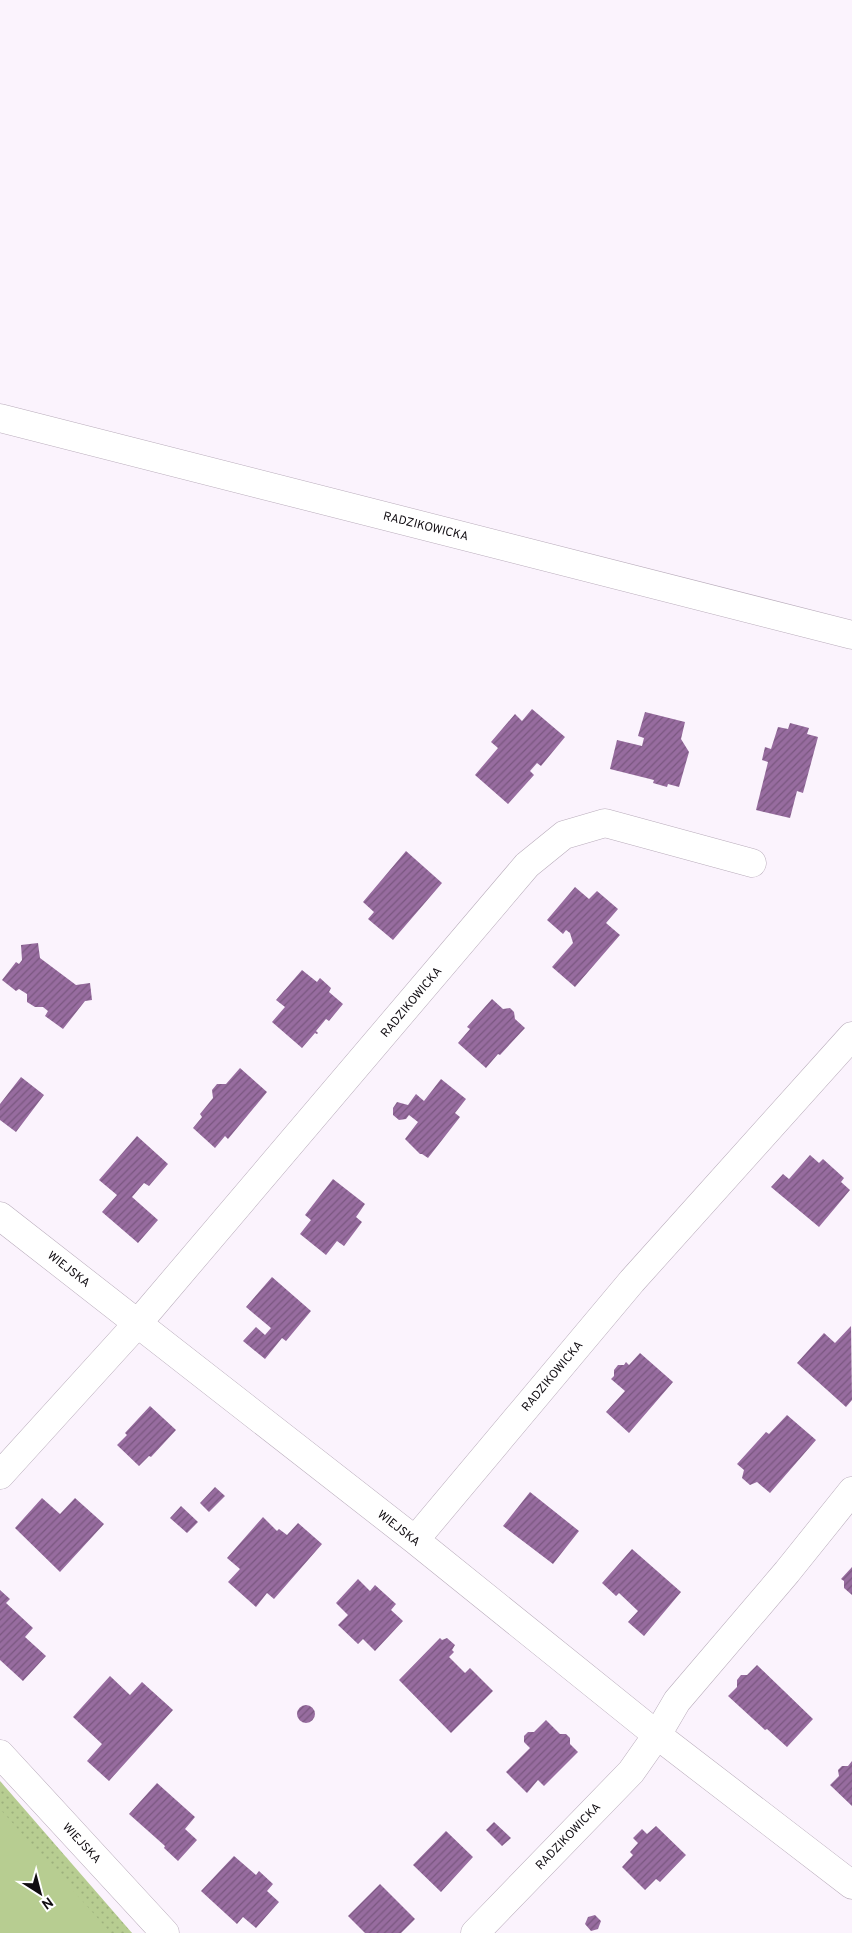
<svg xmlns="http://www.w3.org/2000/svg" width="852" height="1933" viewBox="0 0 852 1933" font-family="Overpass,sans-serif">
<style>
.park{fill:url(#park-dots)}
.garden{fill:#b7cd91}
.building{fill:url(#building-hatch)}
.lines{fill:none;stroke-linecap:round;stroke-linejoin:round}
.minor-casing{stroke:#b9acbb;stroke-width:29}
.tertiary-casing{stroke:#b9acbb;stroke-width:29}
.minor{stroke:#fff;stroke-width:28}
.tertiary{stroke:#fff;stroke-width:28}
.labels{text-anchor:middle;stroke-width:4;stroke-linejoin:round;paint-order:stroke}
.street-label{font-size:12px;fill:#100c11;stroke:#fff}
</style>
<defs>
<pattern id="park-dots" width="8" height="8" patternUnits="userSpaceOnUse" patternTransform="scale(1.25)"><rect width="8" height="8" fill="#b7cd91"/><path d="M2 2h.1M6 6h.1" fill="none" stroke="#9caf7c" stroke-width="1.8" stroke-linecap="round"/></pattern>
<pattern id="building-hatch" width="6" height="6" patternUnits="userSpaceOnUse" patternTransform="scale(1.25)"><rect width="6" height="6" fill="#976c9f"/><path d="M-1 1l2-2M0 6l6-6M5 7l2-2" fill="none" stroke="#7a5780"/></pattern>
</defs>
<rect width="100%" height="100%" fill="#fbf3fd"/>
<path class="park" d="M 0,1781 L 132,1933 L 0,1933 Z"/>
<path class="garden" d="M 0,1809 L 111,1933 L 0,1933 Z"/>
<path class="building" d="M 532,709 L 565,737 L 541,766 L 537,763 L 530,771 L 534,775 L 508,804 L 475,775 L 498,748 L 491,742 L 515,714 L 522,721 Z
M 645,712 L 685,722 L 681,739 L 689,752 L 679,787 L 668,784 L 667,787 L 653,783 L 654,780 L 610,769 L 617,740 L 642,746 L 644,738 L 638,736 Z
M 790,723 L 809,728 L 807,734 L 818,737 L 803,793 L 797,791 L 790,818 L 756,810 L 768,762 L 762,760 L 765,747 L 771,749 L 778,727 L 788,729 Z
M 406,851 L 442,883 L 393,940 L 368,919 L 374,912 L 363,902 Z
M 575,887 L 589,899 L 597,891 L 618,909 L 606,923 L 620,935 L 575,987 L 552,967 L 573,943 L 570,933 L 566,930 L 563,934 L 547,920 Z
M 38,943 L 40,958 L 76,985 L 90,983 L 92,1000 L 85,1001 L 63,1029 L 45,1016 L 48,1011 L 43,1007 L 35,1007 L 27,1002 L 27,994 L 19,989 L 16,991 L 2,980 L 16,962 L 19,964 L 22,960 L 21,945 Z
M 302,970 L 317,982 L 320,978 L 331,988 L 329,992 L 343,1004 L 329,1021 L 326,1019 L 316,1031 L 318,1033 L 317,1034 L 315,1033 L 302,1048 L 272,1022 L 285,1007 L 276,1000 Z
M 492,999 L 503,1009 L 510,1008 L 514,1012 L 515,1019 L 525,1028 L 500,1055 L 498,1054 L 486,1068 L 458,1043 L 470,1029 L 467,1027 Z
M 240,1068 L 267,1092 L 228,1139 L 225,1136 L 215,1148 L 193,1128 L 202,1117 L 200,1114 L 213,1098 L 212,1090 L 217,1084 L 226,1084 Z
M 21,1077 L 44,1095 L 16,1132 L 0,1120 L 0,1104 Z
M 441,1079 L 466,1099 L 455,1113 L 460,1117 L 428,1158 L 422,1154 L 420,1154 L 405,1139 L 418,1122 L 409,1115 L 406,1119 L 399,1120 L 393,1115 L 393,1108 L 397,1102 L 408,1105 L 416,1094 L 424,1101 Z
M 137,1136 L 168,1164 L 149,1186 L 144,1183 L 132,1197 L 158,1220 L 138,1243 L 102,1212 L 117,1195 L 99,1180 Z
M 810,1155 L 819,1163 L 823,1159 L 844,1178 L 841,1182 L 850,1190 L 819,1227 L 771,1187 L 783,1174 L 789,1179 Z
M 333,1179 L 365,1204 L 356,1217 L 362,1222 L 344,1246 L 337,1241 L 326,1255 L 300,1234 L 311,1220 L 305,1215 Z
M 272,1277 L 311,1311 L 286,1341 L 282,1338 L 265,1359 L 243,1341 L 256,1327 L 265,1335 L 271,1328 L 246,1307 Z
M 851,1326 L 852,1400 L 846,1407 L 797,1363 L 824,1333 L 835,1343 Z
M 640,1353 L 673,1382 L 629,1433 L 606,1412 L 625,1391 L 611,1379 L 614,1376 L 614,1370 L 618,1365 L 624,1365 L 626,1362 L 629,1365 Z
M 150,1406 L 176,1430 L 151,1457 L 149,1456 L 139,1466 L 117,1445 L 127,1435 L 125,1433 Z
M 787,1415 L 816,1440 L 770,1493 L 757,1482 L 750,1485 L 742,1478 L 744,1470 L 737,1464 L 766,1432 L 769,1434 Z
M 215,1487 L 225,1496 L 209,1512 L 200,1503 Z
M 530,1492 L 579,1531 L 553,1564 L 503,1526 Z
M 42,1498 L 60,1514 L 75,1498 L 104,1524 L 60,1572 L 15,1528 Z
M 181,1506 L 198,1522 L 187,1533 L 170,1518 Z
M 263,1517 L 277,1531 L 279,1529 L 287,1535 L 298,1523 L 322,1544 L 274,1599 L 267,1593 L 256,1607 L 228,1582 L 240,1569 L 227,1558 Z
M 632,1549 L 681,1592 L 644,1636 L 628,1622 L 638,1611 L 619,1593 L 616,1596 L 602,1583 Z
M 852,1567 L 852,1595 L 844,1588 L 844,1581 L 841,1579 Z
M 358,1579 L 370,1591 L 375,1585 L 396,1604 L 391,1610 L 403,1621 L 375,1651 L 363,1639 L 358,1644 L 338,1625 L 348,1615 L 336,1603 Z
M 0,1590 L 10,1599 L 6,1603 L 33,1628 L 25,1637 L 46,1656 L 23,1681 L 0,1660 Z
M 440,1638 L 442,1640 L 447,1638 L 455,1645 L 452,1650 L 454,1652 L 449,1657 L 465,1673 L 470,1668 L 493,1691 L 451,1733 L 399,1680 Z
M 757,1665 L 813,1719 L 787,1747 L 767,1729 L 765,1730 L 728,1696 L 737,1687 L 737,1680 L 741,1675 L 747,1675 Z
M 110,1676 L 130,1695 L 142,1682 L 173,1710 L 109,1781 L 87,1761 L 102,1744 L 73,1717 Z
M297 1714a9 9 0 1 1 18 0a9 9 0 1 1-18 0Z
M 546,1720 L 560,1734 L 566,1734 L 570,1738 L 570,1744 L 578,1752 L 544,1786 L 538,1780 L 527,1793 L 506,1772 L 530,1748 L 524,1742 L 524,1736 L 528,1732 L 534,1732 Z
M 852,1761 L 852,1806 L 830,1785 L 839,1776 L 838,1770 L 842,1766 L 848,1766 Z
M 157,1783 L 195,1817 L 185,1829 L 197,1840 L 178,1861 L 164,1848 L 165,1846 L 129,1814 Z
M 494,1822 L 511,1838 L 502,1846 L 486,1830 Z
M 656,1826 L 686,1855 L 660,1882 L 656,1879 L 645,1890 L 622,1867 L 633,1855 L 630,1852 L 638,1843 L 633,1838 L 642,1829 L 647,1834 Z
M 446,1831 L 473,1857 L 441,1892 L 413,1865 Z
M 234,1856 L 256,1875 L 259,1871 L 273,1884 L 267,1891 L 279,1902 L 256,1928 L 243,1917 L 237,1924 L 201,1891 Z
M 380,1884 L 415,1919 L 401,1933 L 365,1933 L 348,1916 Z
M 595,1915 L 601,1921 L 598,1929 L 591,1931 L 585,1924 L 588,1917 Z"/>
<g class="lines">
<defs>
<path id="minor" d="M 0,1216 L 415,1540 L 657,1735 L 852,1885
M 0,1475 L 138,1323 L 527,865 L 564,835 L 605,823 L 752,863
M 415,1540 L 632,1281 L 852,1036
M 0,1754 L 165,1933
M 475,1933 L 631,1772 L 657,1735 L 677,1701 L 787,1572 L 852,1491"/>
<path id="tertiary" d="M 0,418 L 852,635"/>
</defs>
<use href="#minor" class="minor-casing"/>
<use href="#tertiary" class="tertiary-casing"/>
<use href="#minor" class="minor"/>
<use href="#tertiary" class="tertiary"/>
</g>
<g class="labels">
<g class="street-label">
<text transform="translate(426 526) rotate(14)" y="4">RADZIKOWICKA</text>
<text transform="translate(411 1002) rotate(-50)" y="4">RADZIKOWICKA</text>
<text transform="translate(69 1269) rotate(38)" y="4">WIEJSKA</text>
<text transform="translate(552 1376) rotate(-50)" y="4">RADZIKOWICKA</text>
<text transform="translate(399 1528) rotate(38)" y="4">WIEJSKA</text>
<text transform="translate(568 1836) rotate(-46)" y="4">RADZIKOWICKA</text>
<text transform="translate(82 1843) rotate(47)" y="4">WIEJSKA</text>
</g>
</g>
<g transform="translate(40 1893) rotate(144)" stroke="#ffffff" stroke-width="4" paint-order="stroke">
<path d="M0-4L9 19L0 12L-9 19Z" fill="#100c11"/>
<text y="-8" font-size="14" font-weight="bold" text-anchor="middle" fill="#100c11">N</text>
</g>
</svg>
